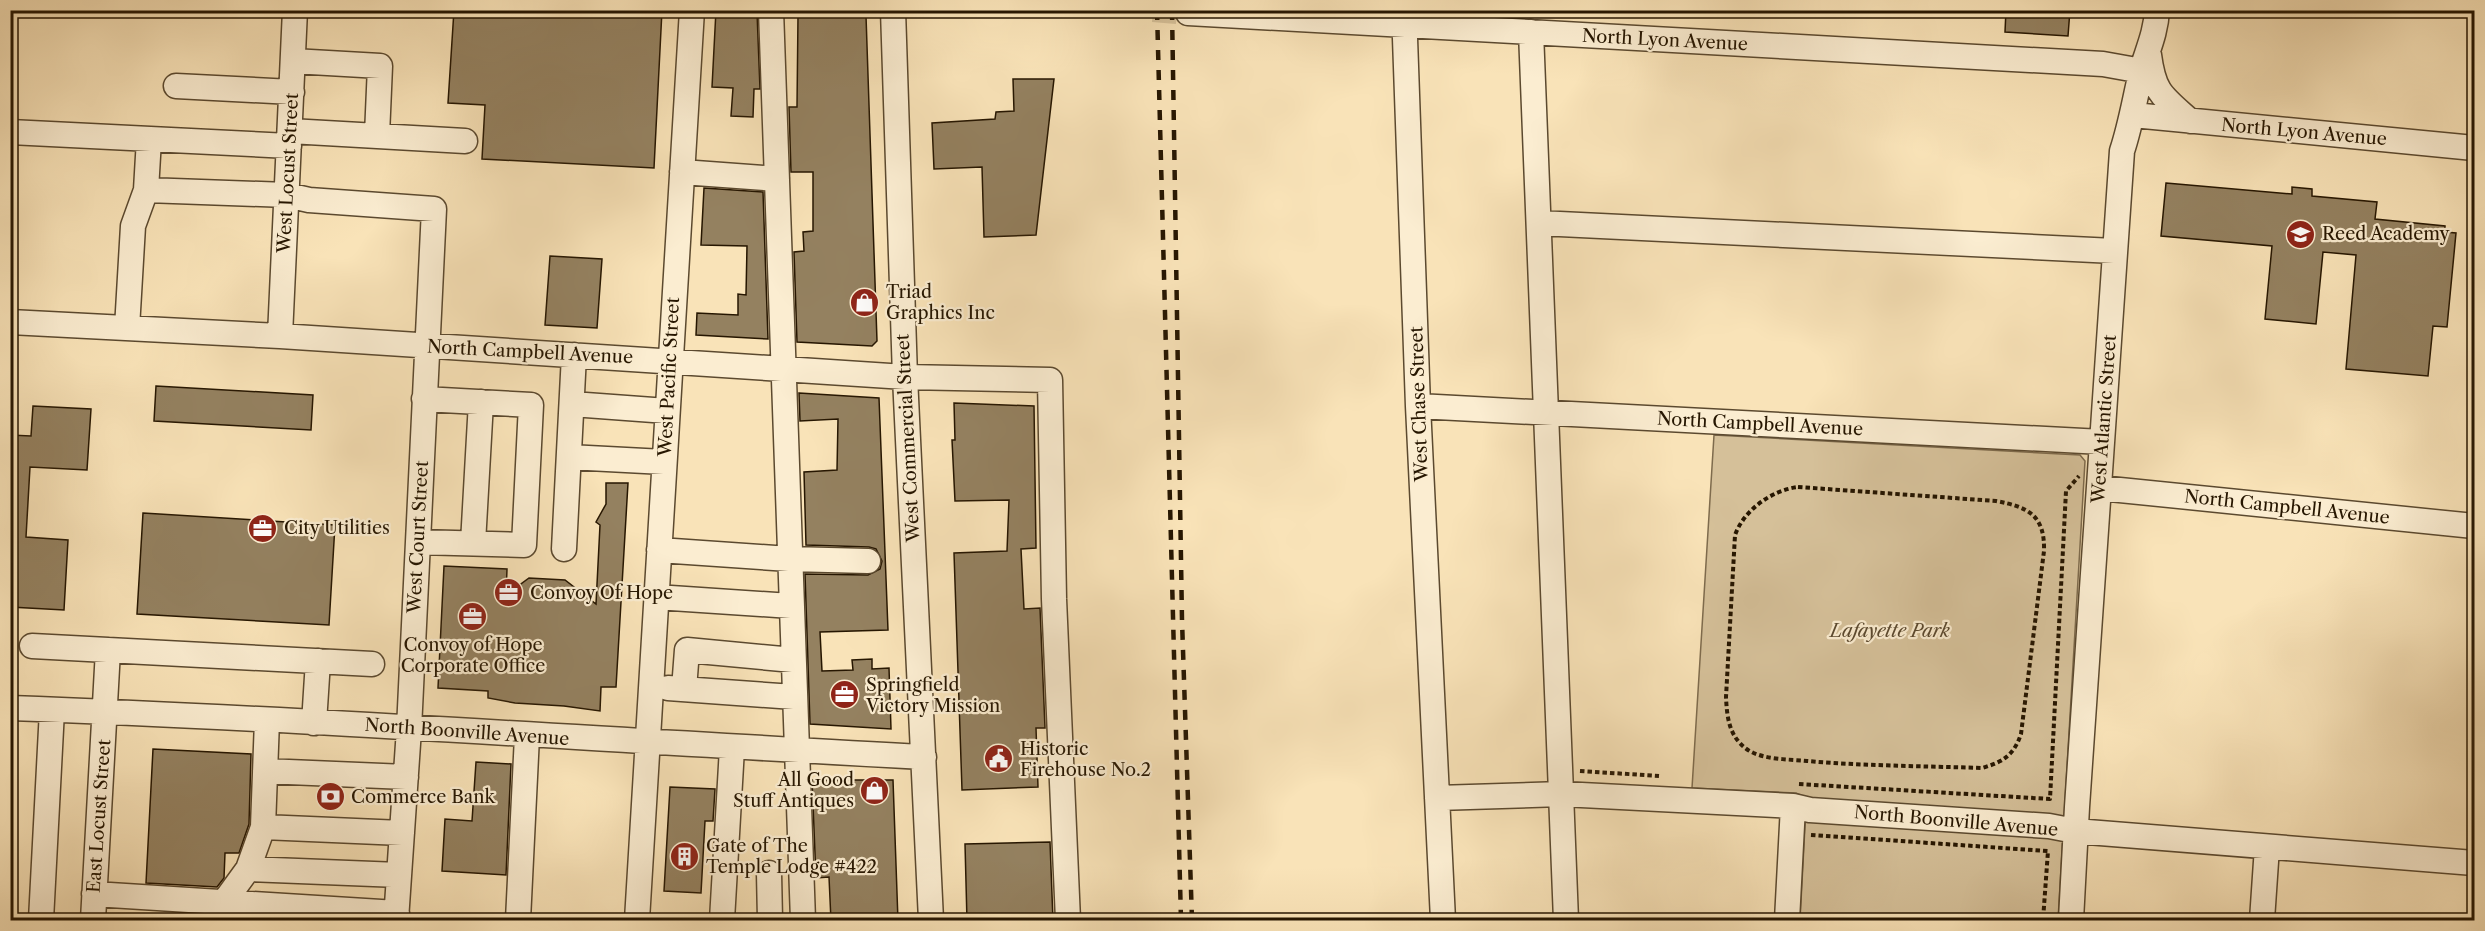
<svg xmlns="http://www.w3.org/2000/svg" width="2485" height="931" viewBox="0 0 2485 931" font-family="'Libre Caslon Text',serif">
<style>
.green{fill:#d5c099;stroke:#7e6b4d;stroke-width:1.5}
.building{fill:#948160;stroke:#261601;stroke-width:1.5}
.lines{fill:none;stroke-linecap:round;stroke-linejoin:round}
.minor-tunnel{stroke:#d9c49d;stroke-width:24;stroke-dasharray:24 12;stroke-linecap:butt}
.minor-casing{stroke:#5b492f;stroke-width:27}
.path{stroke:#261601;stroke-width:4;stroke-dasharray:4.5 3;stroke-linecap:butt}
.minor{stroke:#fbedd1;stroke-width:24}
.rail{stroke:#261601;stroke-width:4.5;stroke-dasharray:10 10;stroke-linecap:butt}
.labels{text-anchor:middle;stroke-width:4.5;stroke-linejoin:round;paint-order:stroke}
.street-label{font-size:18px;fill:#261601;stroke:#fbedd1}
.poi-label{font-size:18px;fill:#261601;stroke:#fbedd1;text-anchor:start}
.park-label{font-size:18px;font-style:italic;fill:#5b492f;stroke:#fbedd1}
</style>
<rect width="100%" height="100%" fill="#f9e3b8"/>
<filter id="stains"><feTurbulence type="fractalNoise" baseFrequency=".00333" numOctaves="4"/><feColorMatrix values="0 0 0 0 .2 0 0 0 0 .09 0 0 0 0 .02 0 0 0 .5 -.17"/></filter>
<radialGradient id="worn" r=".72"><stop offset=".6" stop-color="#630" stop-opacity="0"/><stop offset="1" stop-color="#630" stop-opacity=".3"/></radialGradient>
<path class="green" d="M 1714,435 L 2080,455 L 2085,461 L 2058,920 L 1800,920 L 1806,807 L 1803,796 L 1796,793 L 1692,788 Z"/>
<path class="building" d="M 454,10 L 662,10 L 654,168 L 482,159 L 485,105 L 448,103 Z
M 716,10 L 757,12 L 760,89 L 754,89 L 753,117 L 731,116 L 733,88 L 712,87 Z
M 2006,10 L 2070,10 L 2068,36 L 2005,32 Z
M 798,16 L 866,16 L 877,341 L 872,346 L 797,342 L 794,252 L 804,251 L 803,232 L 813,231 L 813,172 L 791,172 L 789,107 L 797,107 Z
M 1013,79 L 1054,79 L 1036,235 L 984,237 L 982,167 L 934,169 L 932,123 L 995,119 L 996,112 L 1014,111 Z
M 2166,183 L 2292,194 L 2292,187 L 2312,189 L 2312,196 L 2377,202 L 2375,219 L 2445,226 L 2445,232 L 2456,233 L 2447,327 L 2433,326 L 2428,376 L 2346,369 L 2356,255 L 2323,252 L 2316,324 L 2265,319 L 2272,246 L 2161,236 Z
M 704,188 L 763,192 L 768,339 L 696,335 L 697,313 L 738,315 L 738,294 L 746,295 L 747,246 L 701,245 Z
M 550,256 L 602,259 L 597,328 L 545,325 Z
M 156,386 L 313,395 L 311,430 L 154,421 Z
M 799,393 L 879,398 L 888,630 L 820,632 L 822,671 L 853,670 L 852,660 L 872,659 L 872,669 L 889,668 L 891,729 L 810,724 L 805,574 L 868,575 L 880,569 L 882,561 L 876,549 L 869,547 L 806,545 L 804,472 L 837,470 L 838,419 L 800,421 Z
M 954,403 L 1034,406 L 1036,548 L 1021,549 L 1024,609 L 1040,608 L 1045,728 L 1036,728 L 1038,787 L 962,790 L 954,553 L 1007,551 L 1009,500 L 955,501 L 952,440 L 955,440 Z
M 33,406 L 91,409 L 87,470 L 30,467 L 26,537 L 68,540 L 64,610 L 10,607 L 10,435 L 31,436 Z
M 606,483 L 628,483 L 616,687 L 601,687 L 600,711 L 564,706 L 515,703 L 488,698 L 488,691 L 438,688 L 444,566 L 507,569 L 506,595 L 529,578 L 565,580 L 596,604 L 600,525 L 596,522 L 606,504 Z
M 143,513 L 335,525 L 329,625 L 137,614 Z
M 153,749 L 251,754 L 249,824 L 239,853 L 225,853 L 224,878 L 217,887 L 146,883 Z
M 476,762 L 511,764 L 506,875 L 442,871 L 445,819 L 472,821 Z
M 812,780 L 893,780 L 898,921 L 831,921 L 829,877 L 816,878 Z
M 670,787 L 715,789 L 713,821 L 705,821 L 701,893 L 664,891 Z
M 1050,842 L 1053,921 L 967,921 L 965,844 Z"/>
<g class="lines">
<path class="minor-tunnel" d="M 1153,10 L 1188,13"/>
<defs>
<path id="minor" d="M 771,10 L 803,920
M 893,10 L 905,377 L 931,920
M 1404,10 L 1418,406 L 1443,920
M 1188,13 L 2103,64 L 2142,71
M 1531,32 L 1566,920
M 2149,55 C 2154,93 2162,96 2190,121
M 293,61 L 380,66 L 377,135
M 176,86 L 292,92
M 2133,115 L 2474,148
M 290,131 L 465,141
M 10,132 L 289,146
M 149,139 L 146,190 L 287,195 L 309,200 L 434,209 L 409,729 L 396,920
M 682,172 L 777,179
M 1539,223 L 2114,251
M 10,322 L 280,336 L 905,377 L 1050,380 L 1054,599 L 1068,920
M 127,328 L 133,226 L 146,190
M 280,336 L 295,10
M 572,404 L 667,411
M 1418,406 L 2102,442
M 569,457 L 664,462
M 2100,488 L 2474,526
M 418,542 L 524,545 L 531,405 L 424,399
M 473,543 L 481,402
M 564,549 L 574,355
M 659,550 L 789,559 L 868,561
M 656,597 L 791,606
M 32,646 L 372,664
M 668,688 L 794,697
M 684,689 L 687,650 L 793,660
M 10,708 C 315,719 619,741 924,757
M 314,723 L 318,661
M 265,771 L 406,777
M 1437,798 L 1562,794 L 1793,806 L 1810,810 L 2049,826 L 2075,831 L 2474,863
M 263,827 L 402,833
M 248,869 L 399,875
M 769,873 L 770,920
M 94,894 L 397,913
M 224,902 L 248,869 L 263,827 L 267,720
M 41,920 L 52,710
M 93,920 L 108,650
M 518,920 L 527,736
M 637,920 L 692,10
M 722,920 L 732,748
M 1787,920 L 1793,806
M 2071,920 L 2077,807 L 2122,151 C 2131,124 2135,97 2142,69 C 2148,49 2156,32 2157,10
M 2262,920 L 2267,847"/>
</defs>
<use href="#minor" class="minor-casing"/>
<path class="path" d="M 1798,487 L 1996,501 C 2028,507 2045,515 2044,551 L 2021,734 C 2014,755 2003,762 1982,768 C 1924,766 1865,766 1807,761 C 1788,759 1764,760 1748,750 C 1729,737 1727,718 1726,697 L 1735,535 C 1744,510 1772,490 1798,487 Z
M 1580,771 L 1659,776
M 1799,784 L 2050,799 L 2066,491 L 2079,476
M 1811,835 L 2048,851 L 2043,920"/>
<use href="#minor" class="minor"/>
<path class="rail" d="M 1157,10 L 1181,920
M 1172,10 L 1182,620 L 1192,920"/>
</g>
<defs>
<symbol id="school-disc" viewBox="-11 -11 22 22"><circle r="9.5" fill="#8f2418" stroke="#fbedd1"/><path d="M0-5L7-2L0 1L-7-2ZM-4 1L0 2.5L4 1V4Q0 6-4 4Z" fill="#fff"/></symbol>
<symbol id="shop-disc" viewBox="-11 -11 22 22"><circle r="9.5" fill="#8f2418" stroke="#fbedd1"/><path d="M-5-2.5h2.3a2.7 3.5 0 0 1 5.4 0H5L5.5 6h-11ZM-1.5-2.5h3a1.5 2.3 0 0 0-3 0Z" fill="#fff"/></symbol>
<symbol id="office-disc" viewBox="-11 -11 22 22"><circle r="9.5" fill="#8f2418" stroke="#fbedd1"/><path d="M-6-3h4V-5.5h4V-3h4V5H-6ZM-1-4.5V-3h2v-1.5ZM-6 0V1H6V0Z" fill="#fff"/></symbol>
<symbol id="civic-disc" viewBox="-11 -11 22 22"><circle r="9.5" fill="#8f2418" stroke="#fbedd1"/><path d="M-.6-6.5H3V-4.5H.6V-3L4-1V1h2V6H-6V1h2V-1L-.6-3ZM-1.2 2.5V6h2.4V2.5Z" fill="#fff"/></symbol>
<symbol id="bank-disc" viewBox="-11 -11 22 22"><circle r="9.5" fill="#8f2418" stroke="#fbedd1"/><path d="M-6-4H6V4H-6ZM0-2.3a2.3 2.3 0 1 0 0 4.6a2.3 2.3 0 1 0 0-4.6Z" fill="#fff"/></symbol>
<symbol id="building-disc" viewBox="-11 -11 22 22"><circle r="9.5" fill="#8f2418" stroke="#fbedd1"/><path d="M-4-6H4V6H1V3H-1V6H-4ZM-2.5-4.3h1.7v1.8h-1.7ZM.8-4.3h1.7v1.8H.8ZM-2.5-1h1.7V.8h-1.7ZM.8-1h1.7V.8H.8Z" fill="#fff"/></symbol>
</defs>
<g fill-rule="evenodd">
<use href="#school-disc" x="2284" y="218" width="33" height="33"/>
<use href="#shop-disc" x="848" y="286" width="33" height="33"/>
<use href="#office-disc" x="246" y="512" width="33" height="33"/>
<use href="#office-disc" x="492" y="576" width="33" height="33"/>
<use href="#office-disc" x="456" y="600" width="33" height="33"/>
<use href="#office-disc" x="828" y="678" width="33" height="33"/>
<use href="#civic-disc" x="982" y="742" width="33" height="33"/>
<use href="#shop-disc" x="858" y="774" width="33" height="33"/>
<use href="#bank-disc" x="314" y="780" width="33" height="33"/>
<use href="#building-disc" x="668" y="840" width="33" height="33"/>
</g>
<g class="labels">
<g class="street-label">
<text transform="translate(1665 40) rotate(3)" y="6">North Lyon Avenue</text>
<text transform="translate(2304 132) rotate(5)" y="6">North Lyon Avenue</text>
<text transform="translate(288 173) rotate(-87)" y="6">West Locust Street</text>
<text transform="translate(530 352) rotate(3)" y="6">North Campbell Avenue</text>
<text transform="translate(669 377) rotate(-87)" y="6">West Pacific Street</text>
<text transform="translate(1419 404) rotate(-92)" y="6">West Chase Street</text>
<text transform="translate(2104 419) rotate(-86)" y="6">West Atlantic Street</text>
<text transform="translate(1760 424) rotate(3)" y="6">North Campbell Avenue</text>
<text transform="translate(908 438) rotate(-93)" y="6">West Commercial Street</text>
<text transform="translate(2287 507) rotate(6)" y="6">North Campbell Avenue</text>
<text transform="translate(418 537) rotate(-87)" y="6">West Court Street</text>
<text transform="translate(467 732) rotate(4)" y="6">North Boonville Avenue</text>
<text transform="translate(99 816) rotate(-86)" y="6">East Locust Street</text>
<text transform="translate(1956 821) rotate(5)" y="6">North Boonville Avenue</text>
</g>
<g class="poi-label">
<text x="2322" y="240">Reed Academy</text>
<text x="886" y="298">Triad<tspan x="886" dy="21">Graphics Inc</tspan></text>
<text x="284" y="534">City Utilities</text>
<text x="530" y="599">Convoy Of Hope</text>
<text x="473" y="651" text-anchor="middle">Convoy of Hope<tspan x="473" dy="21">Corporate Office</tspan></text>
<text x="866" y="691">Springfield<tspan x="866" dy="21">Victory Mission</tspan></text>
<text x="1020" y="755">Historic<tspan x="1020" dy="21">Firehouse No.2</tspan></text>
<text x="854" y="786" text-anchor="end">All Good<tspan x="854" dy="21">Stuff Antiques</tspan></text>
<text x="351" y="803">Commerce Bank</text>
<text x="706" y="852">Gate of The<tspan x="706" dy="21">Temple Lodge #422</tspan></text>
</g>
<g class="park-label">
<text x="1890" y="637">Lafayette Park</text>
</g>
</g>
<rect width="2485" height="931" fill="none" stroke="#f9e3b8" stroke-width="36"/>
<rect x="12" y="12" width="2461" height="907" fill="none" stroke="#261601" stroke-width="3"/>
<rect x="18" y="18" width="2449" height="895" fill="none" stroke="#261601" stroke-width="1.5"/>
<rect width="100%" height="100%" filter="url(#stains)"/>
<rect width="100%" height="100%" fill="url(#worn)"/>
</svg>
